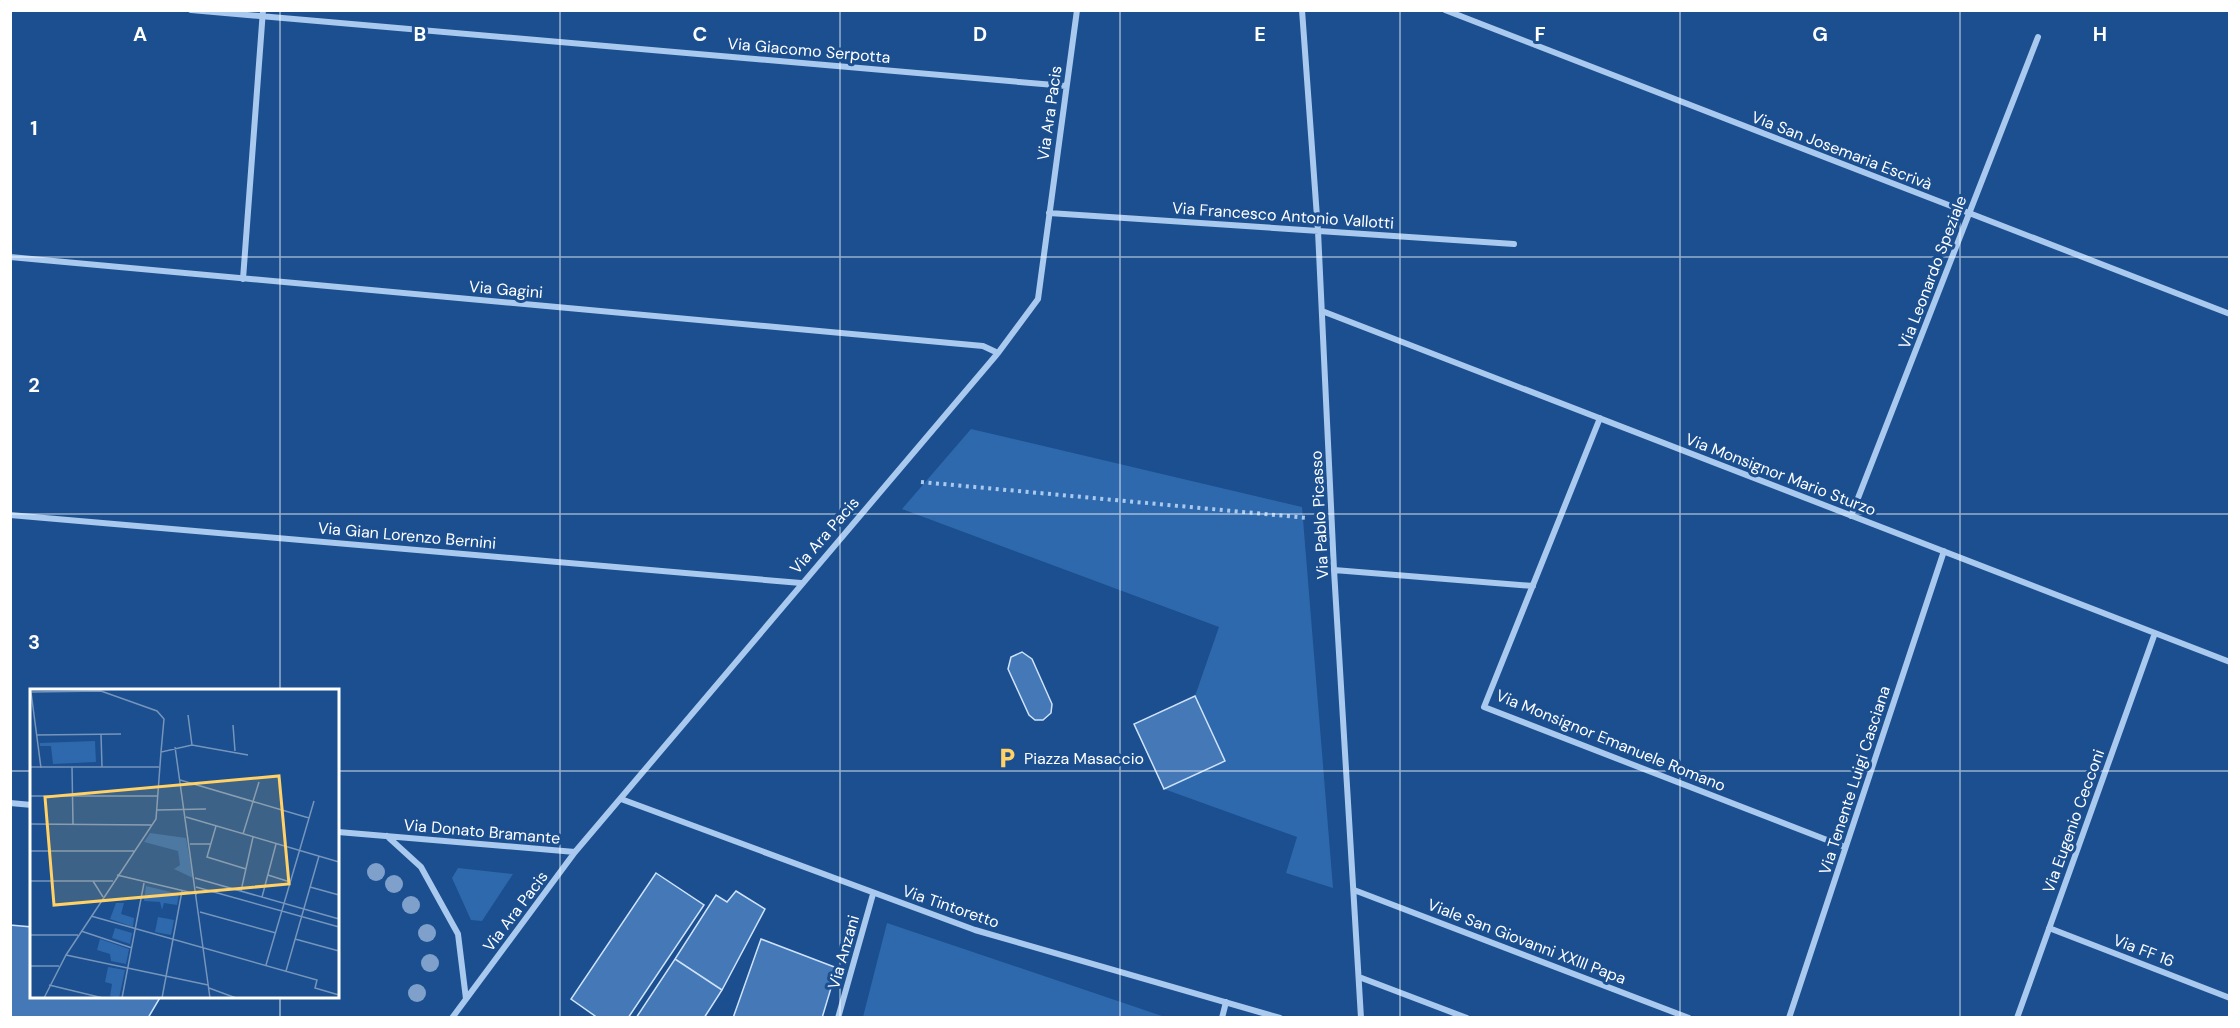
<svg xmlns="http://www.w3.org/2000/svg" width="2240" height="1028" viewBox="0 0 2240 1028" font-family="'DM Sans',sans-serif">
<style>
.green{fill:#2e69ad}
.building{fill:#4478b7;stroke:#cfe3fa;stroke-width:1.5}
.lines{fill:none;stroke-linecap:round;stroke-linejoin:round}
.path{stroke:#a9c9ee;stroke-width:4;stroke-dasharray:3 4.5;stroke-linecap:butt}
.minor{stroke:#a9c9ee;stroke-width:6}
.tree{fill:#7ea0ca}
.grid{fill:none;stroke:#fff;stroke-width:1.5;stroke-opacity:0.55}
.labels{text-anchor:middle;stroke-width:6;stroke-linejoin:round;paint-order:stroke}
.street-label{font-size:16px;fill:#fff;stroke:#1b4f8f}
.poi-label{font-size:16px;fill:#fff;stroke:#1b4f8f;text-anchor:start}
.inset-road{fill:none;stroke:#7695bc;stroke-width:1.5}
.view{fill:#ffd166;fill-opacity:0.15;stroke:#ffd166;stroke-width:3}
.inset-edge{fill:none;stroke:#fff;stroke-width:3}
.grid-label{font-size:20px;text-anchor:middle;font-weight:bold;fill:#fff;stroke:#1b4f8f;stroke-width:6;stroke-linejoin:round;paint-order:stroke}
</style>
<rect width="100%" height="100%" fill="#1b4f8f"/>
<path class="green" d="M 971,429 L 1302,507 L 1333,888 L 1286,873 L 1297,837 L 1164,789 L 1225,761 L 1195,696 L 1219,627 L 902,509 Z
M 458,868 L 513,874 L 482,921 L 471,920 L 452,878 Z
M 887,923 L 1165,1017 L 863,1017 Z"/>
<path class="building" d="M 1022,652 L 1032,659 L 1052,704 L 1051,713 L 1043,720 L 1035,720 L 1029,715 L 1008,669 L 1011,657 Z
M 1195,696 L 1225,761 L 1164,789 L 1134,724 Z
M 656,873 L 704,905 L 628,1018 L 598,1018 L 571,999 Z
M 736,891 L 765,909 L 722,990 L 675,959 L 716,895 L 727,902 Z
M 10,925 L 32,927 L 32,996 L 161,996 L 148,1018 L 10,1018 Z
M 761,939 L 837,968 L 822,1018 L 733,1018 Z
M 675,959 L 722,990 L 704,1018 L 636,1018 Z"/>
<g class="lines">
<path class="path" d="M 921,482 L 1308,518"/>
<path class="minor" d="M 191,10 L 1066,86
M 1302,10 L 1318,231 L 1334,570 L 1361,1018
M 1445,10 L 2230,314
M 1049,213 L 1514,244
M 10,257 L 983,346 L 998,353
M 243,279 L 263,10
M 1322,311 L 2230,662
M 1600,418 L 1484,707 L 1845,847
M 10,515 L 801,583
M 1851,516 L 2038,37
M 1334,570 L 1533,586
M 621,799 L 975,930 L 1280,1018
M 10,803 L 32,805
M 338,832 L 575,852
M 387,836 L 421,867 L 458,934 L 466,999
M 1354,890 L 1689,1018
M 2049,928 L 2230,998
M 1359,977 L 1467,1018
M 452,1018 L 575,852 L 998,353 L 1038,299 L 1077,10
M 838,1018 L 873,894
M 1222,1018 L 1226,1002
M 1789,1018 L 1944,551
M 2017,1018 L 2155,633"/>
</g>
<g class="tree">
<circle cx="376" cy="872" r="9"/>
<circle cx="394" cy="884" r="9"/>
<circle cx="411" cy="905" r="9"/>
<circle cx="427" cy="933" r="9"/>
<circle cx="430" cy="963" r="9"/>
<circle cx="417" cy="993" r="9"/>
</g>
<path class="grid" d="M 280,10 L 280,690M 560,10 L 560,1018M 840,10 L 840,1018M 1120,10 L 1120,1018M 1400,10 L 1400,1018M 1680,10 L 1680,1018M 1960,10 L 1960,1018M 10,257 L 2230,257M 10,514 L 2230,514M 10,771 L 32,771M 338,771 L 2230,771M 280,996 L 280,1018"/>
<defs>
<symbol id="parking-bare" viewBox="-9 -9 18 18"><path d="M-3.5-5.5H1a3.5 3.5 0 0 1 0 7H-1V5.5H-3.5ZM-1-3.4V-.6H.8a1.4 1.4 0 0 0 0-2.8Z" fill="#ffd166" stroke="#1b4f8f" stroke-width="2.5" paint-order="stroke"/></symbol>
</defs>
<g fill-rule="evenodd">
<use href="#parking-bare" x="992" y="743" width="30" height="30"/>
</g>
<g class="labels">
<g class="street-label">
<text transform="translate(809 50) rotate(5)" y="6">Via Giacomo Serpotta</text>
<text transform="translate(1049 113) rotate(-82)" y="6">Via Ara Pacis</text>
<text transform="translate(1842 150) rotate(21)" y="6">Via San Josemaria Escrivà</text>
<text transform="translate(1283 215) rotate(4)" y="6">Via Francesco Antonio Vallotti</text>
<text transform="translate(1932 272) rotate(-69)" y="6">Via Leonardo Speziale</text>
<text transform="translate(506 289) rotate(5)" y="6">Via Gagini</text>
<text transform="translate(1781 474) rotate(21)" y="6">Via Monsignor Mario Sturzo</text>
<text transform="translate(1319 515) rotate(-93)" y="6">Via Pablo Picasso</text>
<text transform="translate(407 535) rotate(5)" y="6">Via Gian Lorenzo Bernini</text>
<text transform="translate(824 535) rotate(-49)" y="6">Via Ara Pacis</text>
<text transform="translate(1611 740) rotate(22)" y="6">Via Monsignor Emanuele Romano</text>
<text transform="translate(1854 780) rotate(-72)" y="6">Via Tenente Luigi Casciana</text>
<text transform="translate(2073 821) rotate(-70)" y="6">Via Eugenio Cecconi</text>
<text transform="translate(482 831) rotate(5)" y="6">Via Donato Bramante</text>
<text transform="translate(951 906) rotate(19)" y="6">Via Tintoretto</text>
<text transform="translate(515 911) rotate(-53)" y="6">Via Ara Pacis</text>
<text transform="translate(1527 941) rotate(21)" y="6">Viale San Giovanni XXIII Papa</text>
<text transform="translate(2144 950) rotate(21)" y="6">Via FF 16</text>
<text transform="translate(843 952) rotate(-74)" y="6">Via Anzani</text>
</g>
<g class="poi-label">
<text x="1024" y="764">Piazza Masaccio</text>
</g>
</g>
<g transform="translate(30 689)">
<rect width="309" height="309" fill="#1b4f8f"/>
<path d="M 65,52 L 66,73 L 23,75 L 21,57 L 10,57 L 10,54 ZM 120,144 L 156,149 L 163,189 L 144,180 L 150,176 L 148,162 L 114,153 ZM 116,197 L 149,205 L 147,216 L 134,214 L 132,221 L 130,213 L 114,212 ZM 86,214 L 94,214 L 91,225 L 104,229 L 103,238 L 80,230 ZM 128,228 L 144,231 L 141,246 L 125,243 ZM 85,239 L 102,244 L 100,255 L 82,249 ZM 70,250 L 99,260 L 96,275 L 81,272 L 80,265 L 67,261 ZM 78,278 L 95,281 L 89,309 L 80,307 L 82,295 L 75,293 Z" fill="#2e69ad"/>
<path class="inset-road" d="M 0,3 L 71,2 L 127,22 L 134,30 L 131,63M 1,3 L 11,79M 158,26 L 162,56M 203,36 L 205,62M 71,45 L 72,78M 6,46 L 91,45M 145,58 L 180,309M 0,78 L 129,78M 42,78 L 43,135M 150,91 L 279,129M 0,107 L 127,107M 127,121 L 176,120M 156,128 L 309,173M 0,135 L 122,136M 186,137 L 177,168 L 216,180M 213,145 L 229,93M 160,155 L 181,155M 0,162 L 104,162M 87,186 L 167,205M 238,186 L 260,193M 165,189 L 309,230M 0,192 L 83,192M 63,192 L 73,208M 166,198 L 309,238M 280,198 L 309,206M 211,202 L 223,148M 232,208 L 246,155M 170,223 L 246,244M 61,227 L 287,291 L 285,299 L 309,306M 51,242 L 102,259M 0,246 L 48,246M 265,250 L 309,262M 36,266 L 178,296M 236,276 L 284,112M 0,277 L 29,277M 256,282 L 289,167M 19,296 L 73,309M 179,299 L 206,309M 14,309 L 36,266 L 126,130 L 131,63 L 162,56 L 218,66M 92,309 L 114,194M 132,309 L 152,202"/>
<path class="view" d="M 249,87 L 259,195 L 24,216 L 15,108 Z"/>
<rect width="309" height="309" class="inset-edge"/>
</g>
<g class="grid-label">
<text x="140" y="41">A</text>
<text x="420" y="41">B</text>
<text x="700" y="41">C</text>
<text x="980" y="41">D</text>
<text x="1260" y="41">E</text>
<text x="1540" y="41">F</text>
<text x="1820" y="41">G</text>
<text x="2100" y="41">H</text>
<text x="34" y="135">1</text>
<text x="34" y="392">2</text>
<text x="34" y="649">3</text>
</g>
<rect width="2240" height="1028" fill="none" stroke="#ffffff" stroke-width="24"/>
</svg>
